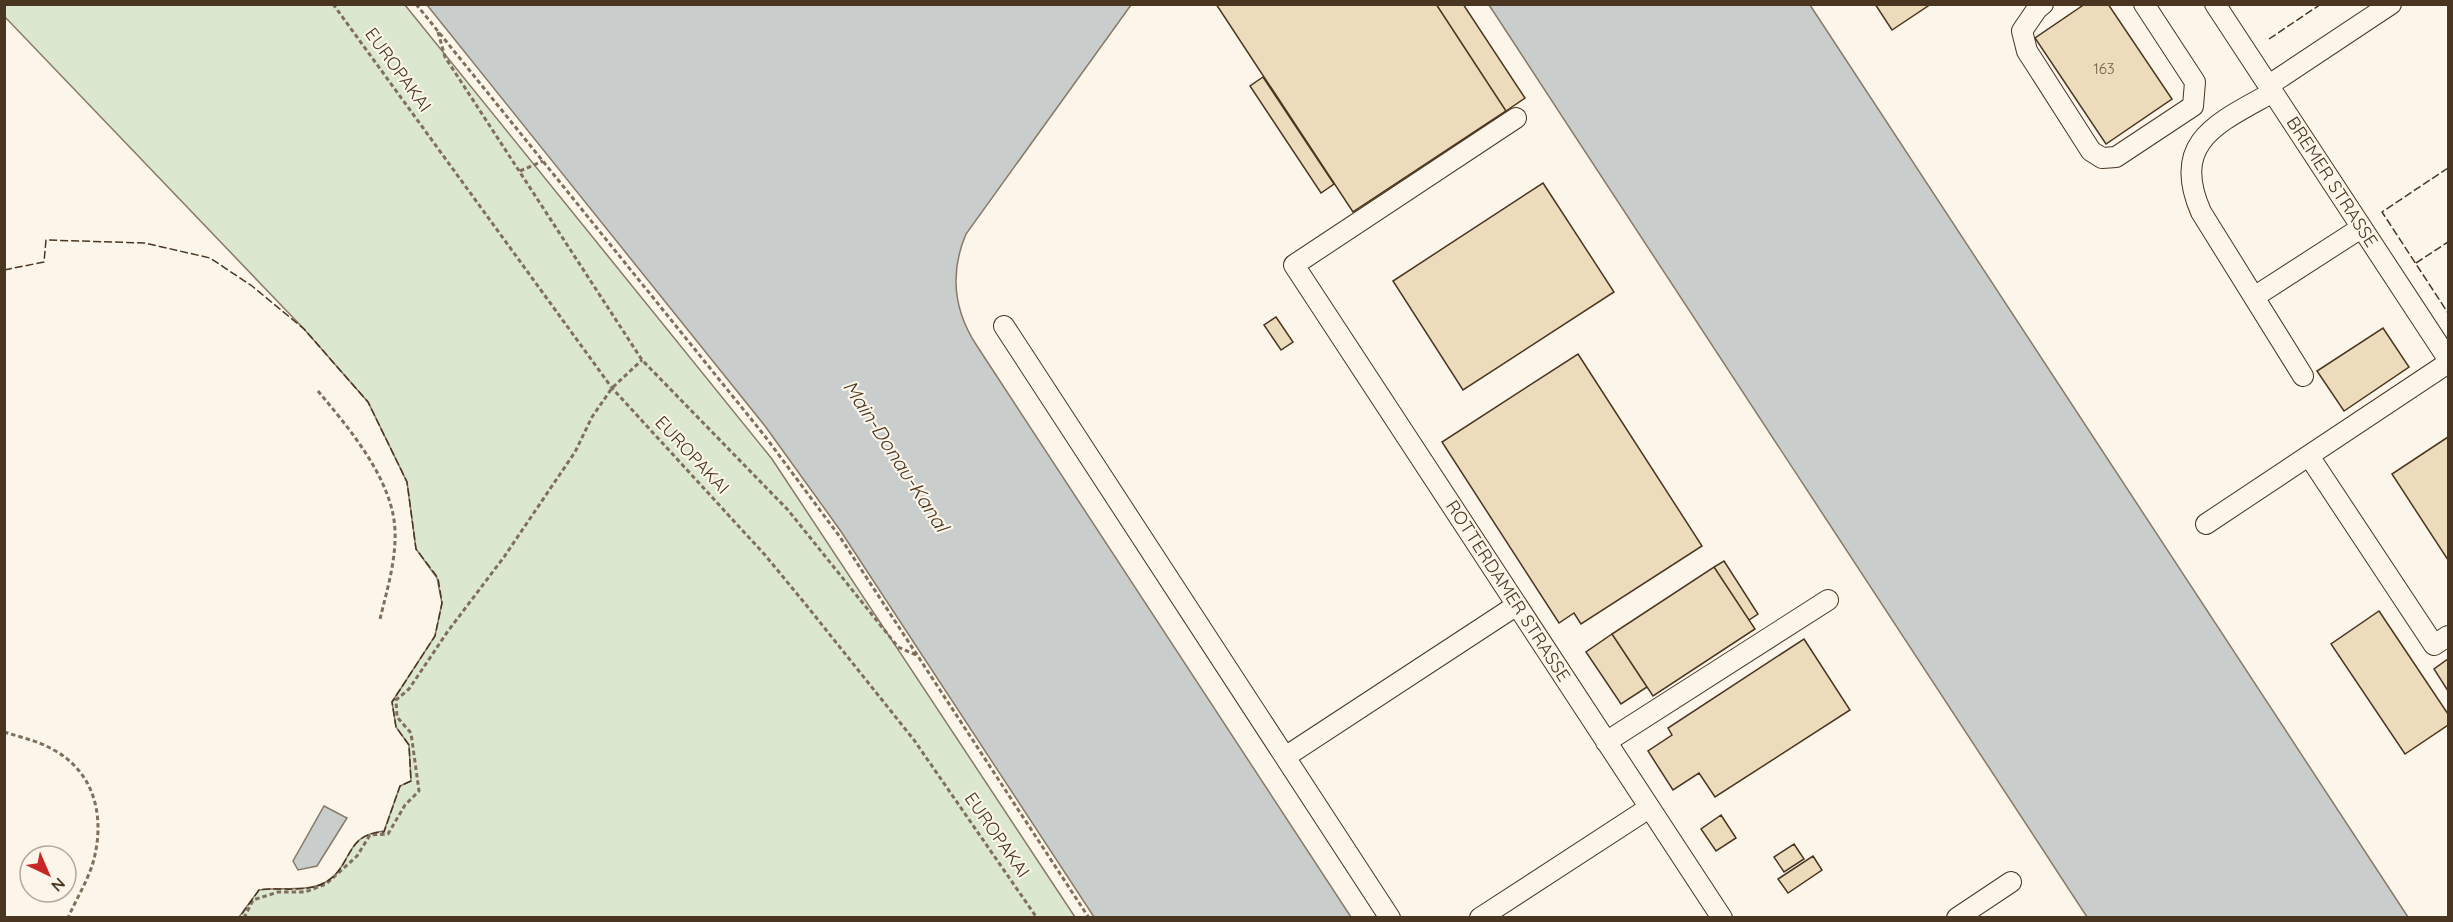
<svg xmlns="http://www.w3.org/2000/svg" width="2453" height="922" viewBox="0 0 2453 922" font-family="Quicksand,sans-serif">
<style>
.green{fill:#dce7d0;stroke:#887966;stroke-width:1.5}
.water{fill:#c9cecd;stroke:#887966;stroke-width:1.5}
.building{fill:#ecdcbc;stroke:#4a3520;stroke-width:1.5}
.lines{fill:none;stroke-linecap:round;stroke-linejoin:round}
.minor-casing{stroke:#4a3520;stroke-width:22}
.path{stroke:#7f6f5c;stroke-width:3;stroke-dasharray:4.5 3;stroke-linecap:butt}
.minor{stroke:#fbf6e9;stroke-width:20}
.fence{stroke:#4a3520;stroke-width:1.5;stroke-dasharray:8 3;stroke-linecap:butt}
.labels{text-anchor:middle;stroke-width:4.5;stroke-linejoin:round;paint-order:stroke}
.number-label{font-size:15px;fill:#725f47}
.street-label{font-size:18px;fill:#4a3520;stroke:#fbf6e9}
.water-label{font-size:20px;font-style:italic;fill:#4a3520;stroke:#fbf6e9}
</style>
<rect width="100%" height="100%" fill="#fbf6e9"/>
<path class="green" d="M 5,4 L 405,5 L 772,459 L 1075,917 L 239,917 L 259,890 C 278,887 307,892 324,883 C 354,867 342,835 384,831 L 400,786 L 411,781 L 409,745 L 396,727 L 392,702 L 435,636 L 442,603 L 437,578 L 416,549 L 407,482 L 368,402 L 304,329 L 5,17 Z"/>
<path class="water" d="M 427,5 L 1131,5 L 966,234 C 949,274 954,311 977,346 L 1351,917 L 1094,917 L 840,530 L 765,426 Z
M 1489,5 L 1810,5 L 2408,917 L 2087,917 Z
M 324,806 L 347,818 L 317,866 L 298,870 L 293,861 Z"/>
<path class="building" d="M 1216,4 L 1436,4 L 1506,111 L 1353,212 Z
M 1436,4 L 1463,4 L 1525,98 L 1506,111 Z
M 1875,4 L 1931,4 L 1892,30 Z
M 2085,4 L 2108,4 L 2172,99 L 2106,144 L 2035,38 Z
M 1263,77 L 1334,184 L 1321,193 L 1250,86 Z
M 1543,183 L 1614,292 L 1463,390 L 1393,281 Z
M 1276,317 L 1293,342 L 1281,350 L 1264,325 Z
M 2383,328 L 2409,367 L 2344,411 L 2317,371 Z
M 1578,354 L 1702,546 L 1581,624 L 1574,613 L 1559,623 L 1442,442 Z
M 2448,437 L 2448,560 L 2392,474 Z
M 1724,561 L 1758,614 L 1749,620 L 1714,567 Z
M 1714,567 L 1755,629 L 1653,696 L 1612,634 Z
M 2379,611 L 2448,714 L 2448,725 L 2405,754 L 2331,644 Z
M 1612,634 L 1647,687 L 1621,704 L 1586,652 Z
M 1804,639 L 1850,710 L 1715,797 L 1699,773 L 1673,790 L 1648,751 L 1672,735 L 1668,728 Z
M 2448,659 L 2448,691 L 2434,669 Z
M 1721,815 L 1736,838 L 1716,851 L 1701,829 Z
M 1794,844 L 1804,859 L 1784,872 L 1774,857 Z
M 1813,856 L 1822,870 L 1788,893 L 1778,879 Z"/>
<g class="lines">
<defs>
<path id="minor" d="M 2043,4 L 2037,9 L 2022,31 L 2027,51 L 2091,151 L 2102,158 L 2116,157 L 2193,106 L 2195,82 L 2144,4
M 2215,4 L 2448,359
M 2269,85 L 2391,4
M 2273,92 C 2218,123 2170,141 2201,212 L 2303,376
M 1516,118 L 1294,265 L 1722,918
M 2254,297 L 2361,228
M 1004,326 L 1390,918
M 2309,456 L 2434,645 L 2448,636
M 2206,524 L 2448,363
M 1606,742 L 1828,600
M 1285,757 L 1517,605
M 1480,918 L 1649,808
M 1957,918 L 2011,882"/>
</defs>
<use href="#minor" class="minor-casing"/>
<path class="path" d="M 333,4 L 612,388 L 765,555 L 807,606 L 914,740 L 1037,918
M 416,4 L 764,435 L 840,537 L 1089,918
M 438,32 L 445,57 L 642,360 L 788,510 L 898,647 L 916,655
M 520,171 L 543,161
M 318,391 C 347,426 383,468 393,514 C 400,548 388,586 380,619
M 4,732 C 20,737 38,741 52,749 C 94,771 105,815 94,859 C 89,879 76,899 68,918
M 244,918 L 253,900 L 278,892 L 305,892 L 326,884 L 357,856 L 370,835 L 388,834 L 405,805 L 419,791 L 411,733 L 397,717 L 396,700 L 409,689 L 448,631 L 504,557 L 575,452 L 592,417 L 612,388 L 642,360"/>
<use href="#minor" class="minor"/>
<path class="fence" d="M 2269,39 L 2321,4
M 2448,168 L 2382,212 L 2448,313
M 2416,263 L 2448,242
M 4,270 L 44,262 L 46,240 L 145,243 L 210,258 L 252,286 L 304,329 L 368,402 L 407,482 L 416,549 L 438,578 L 442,603 L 435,636 L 392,702 L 396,727 L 409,745 L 411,781 L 400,786 L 384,832 C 344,833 353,868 324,883 C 306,893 279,887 259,890 L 239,918"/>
</g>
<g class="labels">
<g class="number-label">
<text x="2104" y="74">163</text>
</g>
<g class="street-label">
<text transform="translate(398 70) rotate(54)" y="6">EUROPAKAI</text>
<text transform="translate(2332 182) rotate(57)" y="6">BREMER STRASSE</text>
<text transform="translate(692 455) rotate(47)" y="6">EUROPAKAI</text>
<text transform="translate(1508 591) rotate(57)" y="6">ROTTERDAMER STRASSE</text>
<text transform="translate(997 835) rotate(55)" y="6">EUROPAKAI</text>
</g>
<g class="water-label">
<text transform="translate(896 456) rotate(57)" y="7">Main-Donau-Kanal</text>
</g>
</g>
<rect width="2453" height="922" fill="none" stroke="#4a3520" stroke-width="12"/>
<g transform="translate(48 874) rotate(136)"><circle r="28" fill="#fbf6e9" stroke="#b4a999" stroke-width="1.5"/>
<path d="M0-4.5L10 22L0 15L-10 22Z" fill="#c62828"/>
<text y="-9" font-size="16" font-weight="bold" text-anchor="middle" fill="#4a3520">N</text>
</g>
</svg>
